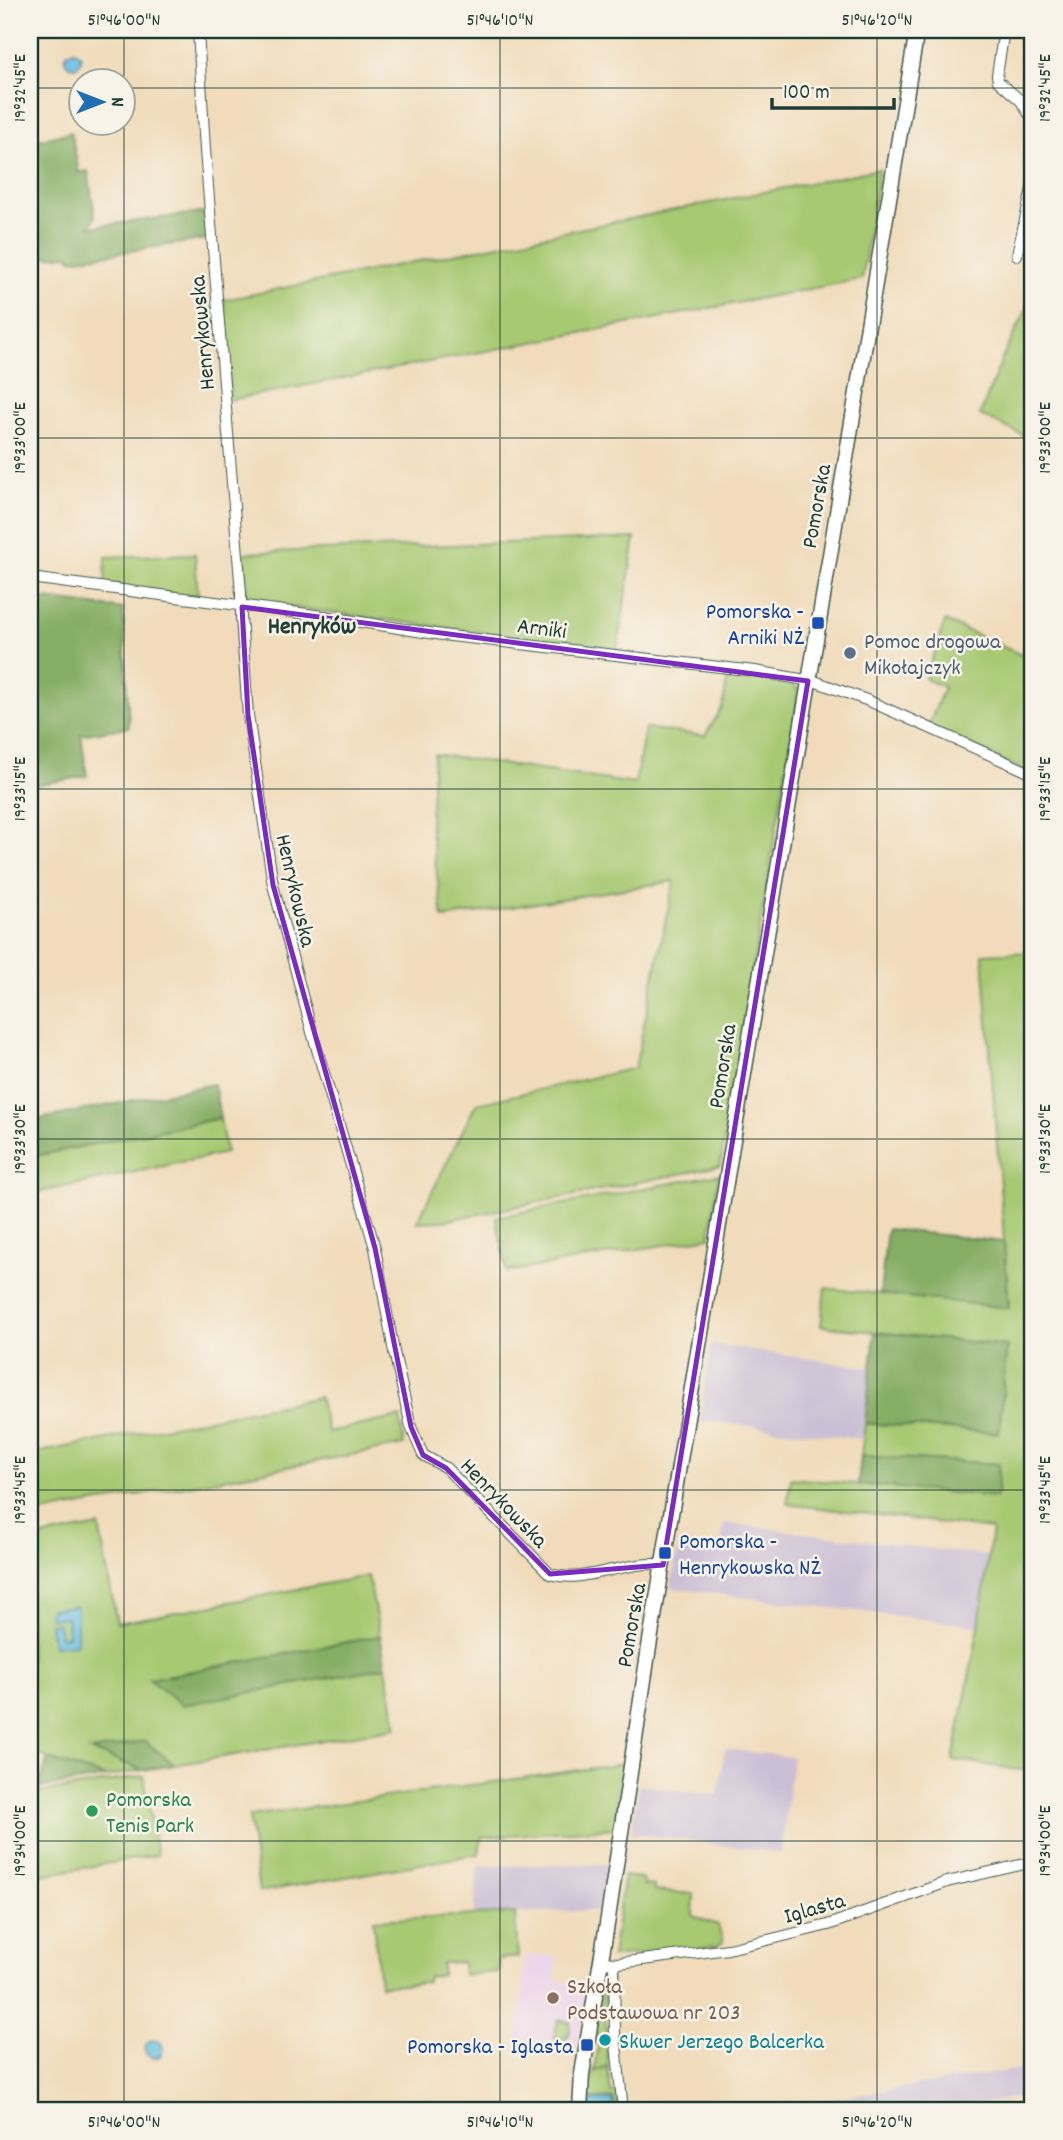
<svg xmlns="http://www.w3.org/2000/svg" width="1063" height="2140" viewBox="0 0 1063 2140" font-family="Dekko,sans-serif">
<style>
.built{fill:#ecd1ea}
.industrial{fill:#cbbfd5}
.green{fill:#a7c972;stroke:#638353;stroke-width:2}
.forest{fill:#85ad64;stroke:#52754c;stroke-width:2}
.water{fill:#67bde4;stroke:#437d8c;stroke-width:2}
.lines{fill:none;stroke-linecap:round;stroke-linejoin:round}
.street-casing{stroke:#3e5548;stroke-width:12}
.secondary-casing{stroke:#3e5548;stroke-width:17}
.street{stroke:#fff;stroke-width:10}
.secondary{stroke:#fff;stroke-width:14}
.marked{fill:none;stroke:#7b2cbf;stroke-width:5;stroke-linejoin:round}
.ticks{fill:none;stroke:#1f3d34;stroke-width:2;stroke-opacity:0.45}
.transit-dot{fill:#1a4fb4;stroke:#f7f3e8;stroke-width:2.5}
.service-dot{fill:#5c6f8a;stroke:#f7f3e8;stroke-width:2.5}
.leisure-dot{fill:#2e9e5b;stroke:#f7f3e8;stroke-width:2.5}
.education-dot{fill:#8d6e63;stroke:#f7f3e8;stroke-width:2.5}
.culture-dot{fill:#0f9aa8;stroke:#f7f3e8;stroke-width:2.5}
.labels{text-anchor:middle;stroke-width:5;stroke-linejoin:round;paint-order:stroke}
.street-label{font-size:23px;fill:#1f3d34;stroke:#f7f3e8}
.transit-label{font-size:23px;fill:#164399;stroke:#f7f3e8;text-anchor:end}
.service-label{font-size:23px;fill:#4e5e75;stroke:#f7f3e8;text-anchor:start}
.leisure-label{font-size:23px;fill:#27864d;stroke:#f7f3e8;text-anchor:start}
.education-label{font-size:23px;fill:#785e54;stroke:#f7f3e8;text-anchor:start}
.culture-label{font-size:23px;fill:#0d838f;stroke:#f7f3e8;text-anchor:start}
.neighbourhood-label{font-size:24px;font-weight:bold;fill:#1f3d34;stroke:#f7f3e8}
.neatline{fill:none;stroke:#1f3d34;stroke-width:2.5}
.ticks-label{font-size:18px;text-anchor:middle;fill:#1f3d34}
</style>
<rect width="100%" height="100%" fill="#f7f3e8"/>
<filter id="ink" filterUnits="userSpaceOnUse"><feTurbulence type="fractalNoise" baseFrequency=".0143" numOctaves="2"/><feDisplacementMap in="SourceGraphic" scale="14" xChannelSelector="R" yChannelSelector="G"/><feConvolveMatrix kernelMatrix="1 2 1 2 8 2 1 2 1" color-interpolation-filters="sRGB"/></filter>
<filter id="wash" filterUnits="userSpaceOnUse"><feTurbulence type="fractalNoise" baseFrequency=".00686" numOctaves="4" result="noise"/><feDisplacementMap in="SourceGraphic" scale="28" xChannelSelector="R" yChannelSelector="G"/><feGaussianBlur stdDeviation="1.57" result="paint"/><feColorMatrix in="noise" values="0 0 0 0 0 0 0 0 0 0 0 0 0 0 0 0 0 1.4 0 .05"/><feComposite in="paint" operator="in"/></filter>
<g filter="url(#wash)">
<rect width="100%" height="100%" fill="#f1dbba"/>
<path class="built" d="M 526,1955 L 558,1957 L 555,1980 L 588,1985 L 575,2059 L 516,2048 Z"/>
<path class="industrial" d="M 711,1344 L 871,1368 L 861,1439 L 700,1420 Z
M 724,1523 L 990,1556 L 979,1626 L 670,1588 L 680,1541 L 714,1546 L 715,1542 L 721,1543 Z
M 725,1749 L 793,1757 L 781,1853 L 631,1833 L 639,1785 L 718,1795 Z
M 608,1864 L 598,1910 L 474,1915 L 478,1866 Z
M 1033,2067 L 1033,2095 L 938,2110 L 764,2110 Z"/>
<path class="green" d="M 879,169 L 862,279 L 230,400 L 224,300 Z
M 1033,297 L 1033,440 L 980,415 L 1002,359 Z
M 635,538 L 617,650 L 249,602 L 246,596 L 244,553 Z
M 195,554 L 198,597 L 105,586 L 106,557 Z
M 945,621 L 1033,660 L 1033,774 L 928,727 L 944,687 L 925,679 Z
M 728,673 L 792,683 L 799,691 L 720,1166 L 443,1221 L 417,1222 L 476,1104 L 635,1068 L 674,881 L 443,918 L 430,823 L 434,754 L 635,784 L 645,728 L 705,736 L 723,706 Z
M 1033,952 L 1033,1772 L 953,1760 L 979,1626 L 992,1529 L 787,1504 L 791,1478 L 996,1497 L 999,1464 L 861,1456 L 865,1423 L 999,1433 L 1007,1346 L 821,1326 L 825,1288 L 1009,1308 L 983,954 Z
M 220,1118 L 226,1153 L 30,1194 L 30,1157 Z
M 719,1174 L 710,1237 L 507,1272 L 496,1217 Z
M 319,1397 L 328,1432 L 400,1417 L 404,1445 L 30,1515 L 30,1454 Z
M 99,1526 L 117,1623 L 368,1576 L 380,1636 L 150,1679 L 182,1705 L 386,1667 L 397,1728 L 174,1765 L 145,1741 L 92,1751 L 143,1770 L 106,1777 L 48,1759 L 35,1751 L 30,1751 L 30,1539 Z
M 623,1764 L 614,1828 L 481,1837 L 479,1854 L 259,1892 L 249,1816 Z
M 144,1776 L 157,1855 L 30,1877 L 30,1828 L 39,1793 Z
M 624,1876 L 644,1879 L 643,1885 L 654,1886 L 654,1891 L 694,1894 L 693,1916 L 718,1925 L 723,1942 L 716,1947 L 612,1957 Z
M 515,1913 L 518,1957 L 498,1959 L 499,1972 L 463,1975 L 462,1962 L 442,1963 L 442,1975 L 427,1977 L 427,1982 L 380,1986 L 373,1920 Z
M 606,1972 L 611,1978 L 611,1991 L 605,1991 L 608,2066 L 594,2070 L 598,2046 L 596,2027 Z
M 558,2020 L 570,2022 L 570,2031 L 566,2040 L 554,2038 Z
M 608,2067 L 611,2093 L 617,2092 L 620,2110 L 615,2110 L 614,2098 L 589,2099 L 589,2110 L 587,2110 L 587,2099 L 593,2072 Z"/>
<path class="forest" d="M 71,132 L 79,173 L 88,171 L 95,216 L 90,227 L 206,212 L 208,239 L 72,260 L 70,255 L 30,258 L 30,142 Z
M 30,597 L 123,609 L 129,727 L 81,735 L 87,776 L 30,786 Z
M 214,1084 L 220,1118 L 30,1157 L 30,1121 Z
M 887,1229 L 1004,1242 L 1009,1308 L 880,1294 Z
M 875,1332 L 1007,1346 L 999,1433 L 865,1423 Z
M 861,1456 L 999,1464 L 997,1497 L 858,1484 Z
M 380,1636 L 386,1667 L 182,1705 L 149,1679 Z
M 145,1741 L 174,1765 L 143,1770 L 91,1751 Z
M 48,1759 L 106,1777 L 39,1788 Z"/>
<path class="water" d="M65 59a8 8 0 1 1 16 0a8 8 0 1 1-16 0Z
M 75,1606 L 77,1608 L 77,1641 L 76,1644 L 53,1646 L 50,1624 L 58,1623 L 60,1637 L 68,1636 L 67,1617 L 50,1619 L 49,1612 L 51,1609 Z
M145 2049a9 9 0 1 1 18 0a9 9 0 1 1-18 0Z
M 613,2100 L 614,2110 L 590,2110 L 590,2101 Z"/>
</g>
<g filter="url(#ink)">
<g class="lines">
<defs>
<path id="street" d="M 198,30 L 205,150 L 241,593 L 241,617 L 248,715 L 273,885 L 312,1032 L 375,1248 L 394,1352 L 411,1427 L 423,1455 L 446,1468 L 550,1574 C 584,1585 627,1559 663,1565
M 1004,30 L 997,75 L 998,81 L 1021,101 L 1033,120
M 1017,255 L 1033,184
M 30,578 L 323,616 L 442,635 L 755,671 L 817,682 L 869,701 L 1033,774
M 600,1962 L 619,1963 L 728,1949 L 776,1938 L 828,1925 L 947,1882 L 1033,1862
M 614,1963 L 615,2035 L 623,2110"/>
<path id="secondary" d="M 580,2110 L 582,2074 L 608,1918 L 649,1647 L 917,30"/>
</defs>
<use href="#street" class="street-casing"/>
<use href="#secondary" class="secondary-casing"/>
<use href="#street" class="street"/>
<use href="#secondary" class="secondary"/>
</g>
</g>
<path class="marked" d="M 242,607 L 808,681 L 663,1565 L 550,1574 L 446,1468 L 423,1455 L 411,1427 L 375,1248 L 273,885 L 248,715 Z"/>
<path class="ticks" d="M 124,30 L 124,2110M 500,30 L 500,2110M 877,30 L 877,2110M 30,88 L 80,88M 122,88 L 1033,88M 30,438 L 1033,438M 30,789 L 1033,789M 30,1139 L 1033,1139M 30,1490 L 1033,1490M 30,1841 L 1033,1841"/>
<g class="transit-dot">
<rect x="811" y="616" width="14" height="14" rx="3.5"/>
<rect x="658" y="1546" width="14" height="14" rx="3.5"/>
<rect x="580" y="2038" width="14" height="14" rx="3.5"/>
</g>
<circle class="service-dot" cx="850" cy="653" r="7"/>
<circle class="leisure-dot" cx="92" cy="1811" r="7"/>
<circle class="education-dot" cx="553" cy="1998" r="7"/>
<circle class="culture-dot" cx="605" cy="2040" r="7"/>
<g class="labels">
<g class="street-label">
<text transform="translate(201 333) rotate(-95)" y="8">Henrykowska</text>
<text transform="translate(815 506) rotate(-80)" y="8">Pomorska</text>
<text transform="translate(542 627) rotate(7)" y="8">Arniki</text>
<text transform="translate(297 890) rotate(77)" y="8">Henrykowska</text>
<text transform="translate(721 1066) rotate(-81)" y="8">Pomorska</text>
<text transform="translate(505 1502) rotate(46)" y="8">Henrykowska</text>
<text transform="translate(630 1625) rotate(-80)" y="8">Pomorska</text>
<text transform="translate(814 1907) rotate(-16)" y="8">Iglasta</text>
</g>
<g class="transit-label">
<text x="804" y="618">Pomorska -<tspan x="804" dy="26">Arniki NŻ</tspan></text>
<text x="679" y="1548" text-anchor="start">Pomorska -<tspan x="679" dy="26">Henrykowska NŻ</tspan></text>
<text x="573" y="2053">Pomorska - Iglasta</text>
</g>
<g class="service-label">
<text x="864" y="648">Pomoc drogowa<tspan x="864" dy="26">Mikołajczyk</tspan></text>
</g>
<g class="leisure-label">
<text x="106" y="1806">Pomorska<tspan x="106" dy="26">Tenis Park</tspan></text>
</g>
<g class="education-label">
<text x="567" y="1993">Szkoła<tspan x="567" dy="26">Podstawowa nr 203</tspan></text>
</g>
<g class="culture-label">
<text x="619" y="2048">Skwer Jerzego Balcerka</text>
</g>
<g class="neighbourhood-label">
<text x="312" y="633">Henryków</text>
</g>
</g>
<rect width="1063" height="2140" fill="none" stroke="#f7f3e8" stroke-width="77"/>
<g transform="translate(102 102) rotate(90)"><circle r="33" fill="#f7f3e8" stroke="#a1aaa0" stroke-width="2"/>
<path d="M0-5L12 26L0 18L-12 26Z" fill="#1f6fb2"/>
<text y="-10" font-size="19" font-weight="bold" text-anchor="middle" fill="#1f3d34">N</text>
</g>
<path d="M772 98v10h122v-10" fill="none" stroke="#1f3d34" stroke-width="3.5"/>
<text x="783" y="98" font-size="21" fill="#1f3d34" stroke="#f7f3e8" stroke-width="5" paint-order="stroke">100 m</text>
<rect x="38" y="38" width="986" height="2064" class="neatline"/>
<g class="ticks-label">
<text x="124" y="25">51°46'00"N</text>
<text x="500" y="25">51°46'10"N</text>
<text x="877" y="25">51°46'20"N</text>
<text transform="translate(19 88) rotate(-90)" y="6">19°32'45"E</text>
<text transform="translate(1044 88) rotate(-90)" y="6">19°32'45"E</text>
<text transform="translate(1044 438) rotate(-90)" y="6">19°33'00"E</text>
<text transform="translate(19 438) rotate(-90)" y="6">19°33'00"E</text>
<text transform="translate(19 789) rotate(-90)" y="6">19°33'15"E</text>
<text transform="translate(1044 789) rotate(-90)" y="6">19°33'15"E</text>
<text transform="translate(1044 1139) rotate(-90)" y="6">19°33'30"E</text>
<text transform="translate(19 1139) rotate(-90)" y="6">19°33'30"E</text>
<text transform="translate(1044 1490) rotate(-90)" y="6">19°33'45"E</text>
<text transform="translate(19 1490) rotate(-90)" y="6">19°33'45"E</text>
<text transform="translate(1044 1841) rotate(-90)" y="6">19°34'00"E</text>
<text transform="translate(19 1841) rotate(-90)" y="6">19°34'00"E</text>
<text x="124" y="2127">51°46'00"N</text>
<text x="500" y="2127">51°46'10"N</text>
<text x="877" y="2127">51°46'20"N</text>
</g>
</svg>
